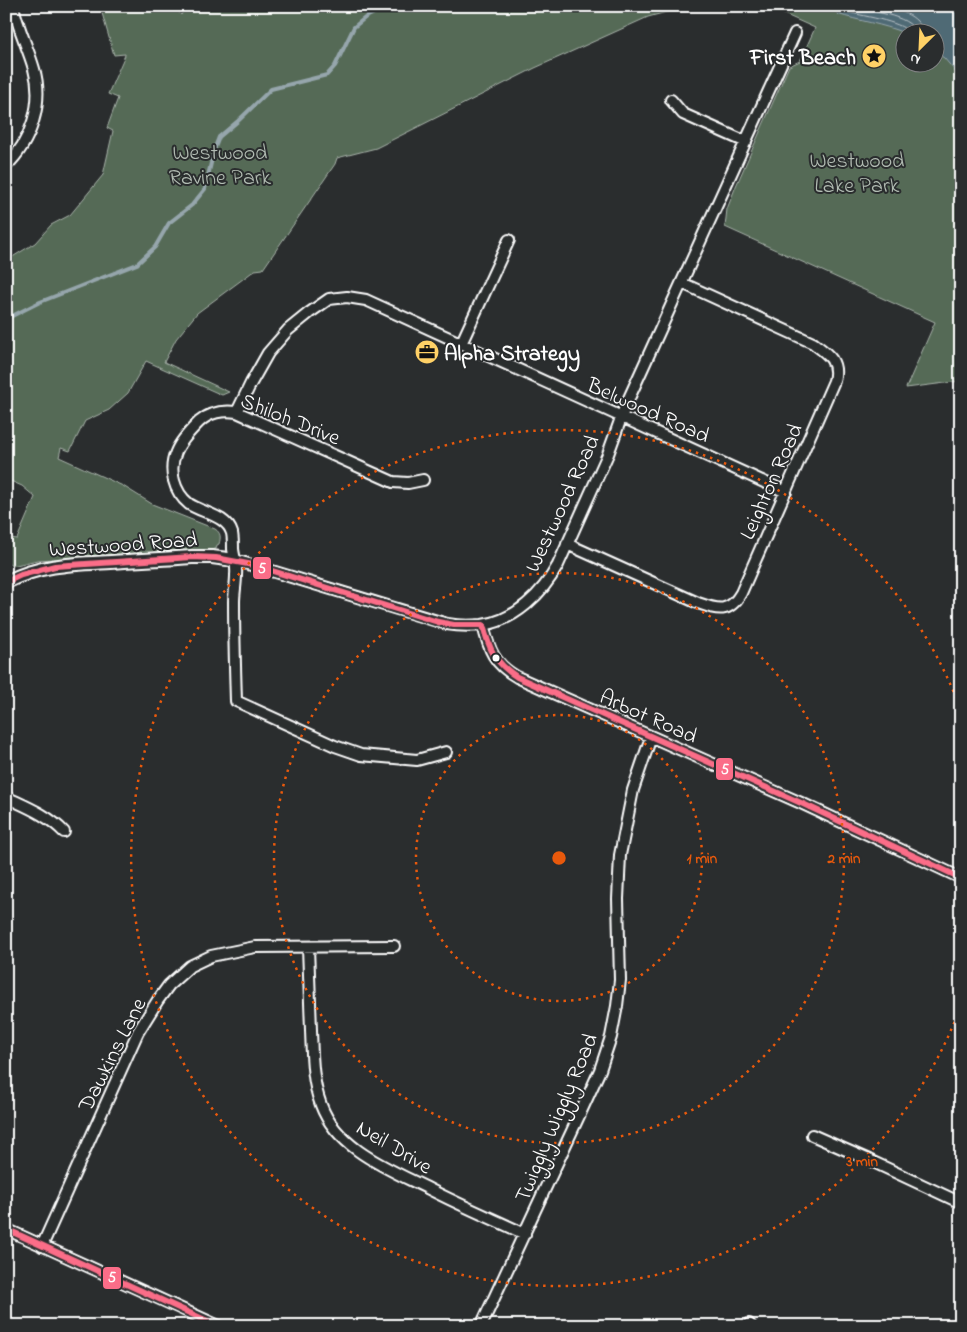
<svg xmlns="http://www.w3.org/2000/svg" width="967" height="1332" viewBox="0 0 967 1332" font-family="'Indie Flower',sans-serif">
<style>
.green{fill:#546a57;stroke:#aab4ab;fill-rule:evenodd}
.water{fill:#506a75;stroke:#96a6ac}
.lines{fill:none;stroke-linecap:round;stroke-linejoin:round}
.shore{stroke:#b9c3c8;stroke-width:1}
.stream{stroke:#96a6ac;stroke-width:4}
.minor-casing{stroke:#fff;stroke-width:14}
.tertiary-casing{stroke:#fff;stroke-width:16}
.minor{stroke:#2a2d2e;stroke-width:10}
.tertiary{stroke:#2a2d2e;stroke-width:12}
.bus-1-casing{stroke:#2a2d2e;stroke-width:10}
.bus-1{stroke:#fb6d88;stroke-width:6}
.ring{fill:none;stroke:#e8590c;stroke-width:2.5;stroke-dasharray:2.5 5}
.bus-dot{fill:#fff;stroke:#2a2d2e;stroke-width:2}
.labels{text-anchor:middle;stroke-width:4;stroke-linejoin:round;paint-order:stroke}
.poi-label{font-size:22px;font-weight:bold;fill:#fff;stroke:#2a2d2e;text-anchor:end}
.park-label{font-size:22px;fill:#b2bcb3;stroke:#2a2d2e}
.street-label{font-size:22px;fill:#fff;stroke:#2a2d2e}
.centre{fill:#e8590c;stroke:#2a2d2e;stroke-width:2.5}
.ring-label{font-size:15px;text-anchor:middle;font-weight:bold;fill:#e8590c;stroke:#2a2d2e;stroke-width:4;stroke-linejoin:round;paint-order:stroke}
.line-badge{stroke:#2a2d2e;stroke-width:2}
.badge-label{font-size:14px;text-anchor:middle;font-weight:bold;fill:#fff}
</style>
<rect width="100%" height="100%" fill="#2a2d2e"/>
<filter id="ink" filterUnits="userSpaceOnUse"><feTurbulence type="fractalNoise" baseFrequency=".02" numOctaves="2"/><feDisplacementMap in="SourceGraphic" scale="10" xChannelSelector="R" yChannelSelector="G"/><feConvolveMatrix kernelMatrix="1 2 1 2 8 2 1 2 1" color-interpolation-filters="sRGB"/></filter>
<g filter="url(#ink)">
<path class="green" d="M 100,6 L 174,6 L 181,15 L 186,6 L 689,6 L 648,17 L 535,68 L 376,148 L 337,158 L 335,164 L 263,269 L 255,270 L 197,313 L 176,339 L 164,362 L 229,392 L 222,395 L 146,361 L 128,393 L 109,410 L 85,421 L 70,451 L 61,448 L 59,457 L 123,486 L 152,504 L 215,529 C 221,533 221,537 219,544 L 217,545 L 216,549 L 201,551 L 37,560 L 12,566 L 6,562 L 6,542 L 10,538 L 17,539 L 35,497 L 22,486 L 6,479 L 6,261 L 35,243 L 51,225 L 70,215 L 103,175 L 113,131 L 107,128 L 118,98 L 108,94 L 125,55 L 125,54 L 114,55 Z
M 766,6 L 961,6 L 961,381 L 906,388 L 935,322 L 725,227 L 727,209 L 736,186 L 789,66 L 800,61 L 815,28 ZM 904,32 L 934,32 L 934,62 L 904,62 Z"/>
<path class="water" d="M 839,6 L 961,6 L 961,78 L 944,58 L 935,52 L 934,32 L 904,32 L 904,33 C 883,24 859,21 837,14 Z"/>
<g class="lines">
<path class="shore" d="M 844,6 L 845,11 C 860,16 901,21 909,32
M 851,6 C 867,12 910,14 916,32
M 881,6 C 897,10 919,14 923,32"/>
<path class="stream" d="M 6,319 L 40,302 L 137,264 L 155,247 L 169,223 L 192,205 L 205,189 L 214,150 L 219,137 L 238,121 L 271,89 L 327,75 L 335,66 L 354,27 L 366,17 L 380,10 L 399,6"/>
<defs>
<path id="minor" d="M 671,100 L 683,114 L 746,142
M 6,166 C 31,142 44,103 34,69 C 28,48 18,28 13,6
M 461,344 L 509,240
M 237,412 L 251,383 L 268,353 L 288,330 L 309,313 L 329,299 L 347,297 L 366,300 L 786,492
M 423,480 L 408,483 L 393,482 L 237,412 C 222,410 210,412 199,422 C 191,430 180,442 176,452 C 168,470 174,492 189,504 C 203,513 227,516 232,533 C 233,538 233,544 233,549 C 234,557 237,566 236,575 C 236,584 234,593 234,602 C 234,635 235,668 236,701 L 335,746 L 361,755 L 417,760 L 446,752
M 567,544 L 698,603 C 718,610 729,614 741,593 L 834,381 C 839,361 828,354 813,343 L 682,283
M 235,560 L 447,624 C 458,626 471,626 482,625 C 515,621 543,593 558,565 L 608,454 L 625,407 L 795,33
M 483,625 C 489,650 494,664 517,677 L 801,803 L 961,878
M 6,797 C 27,807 48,815 64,832
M 308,947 C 309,975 310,1002 311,1030 C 312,1056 312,1081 321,1105 C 337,1149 389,1169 429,1189 C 460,1205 493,1219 525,1234
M 812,1135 L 869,1160 L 961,1203
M 6,1229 L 219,1326
M 42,1246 L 138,1032 L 158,1000 L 169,985 L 190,966 L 211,956 L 255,947 L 394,946
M 749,1324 L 751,1326
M 481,1326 L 579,1116 L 600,1070 L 611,1037 L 617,1006 L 620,980 L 618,899 L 620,855 L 633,790 L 651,737"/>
<path id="tertiary" d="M 6,582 C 42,564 73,564 111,562 C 138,560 165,559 192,557 L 212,557 L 235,560"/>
</defs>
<use href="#minor" class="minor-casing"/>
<use href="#tertiary" class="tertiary-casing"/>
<use href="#minor" class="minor"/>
<use href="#tertiary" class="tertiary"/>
<defs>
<path id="bus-1" d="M 6,582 L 21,575 L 55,566 L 192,557 L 216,558 L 253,565 L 438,622 L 454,625 L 483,625 C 489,649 495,663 517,677 L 801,803 L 961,878
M 6,1229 L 218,1326"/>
</defs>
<use href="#bus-1" class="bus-1-casing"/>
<use href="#bus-1" class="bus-1"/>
</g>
</g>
<g class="ring">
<circle cx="559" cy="858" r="143"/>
<circle cx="559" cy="858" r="285"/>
<path d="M960 1008A428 428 0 1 1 960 708"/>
</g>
<defs>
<symbol id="sight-disc" viewBox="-11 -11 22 22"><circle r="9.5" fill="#ffd166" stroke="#2a2d2e"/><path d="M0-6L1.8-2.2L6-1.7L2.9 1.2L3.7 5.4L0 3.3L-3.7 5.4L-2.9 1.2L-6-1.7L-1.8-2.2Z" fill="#111"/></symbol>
<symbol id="office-disc" viewBox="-11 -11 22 22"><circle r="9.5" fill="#ffd166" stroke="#2a2d2e"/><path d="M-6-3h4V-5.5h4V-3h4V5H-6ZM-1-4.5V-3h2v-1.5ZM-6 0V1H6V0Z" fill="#111"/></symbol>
</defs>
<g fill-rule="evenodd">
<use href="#sight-disc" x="860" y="42" width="28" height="28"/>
<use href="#office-disc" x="413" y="338" width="28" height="28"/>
</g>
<circle class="bus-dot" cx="496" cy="658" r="4.5"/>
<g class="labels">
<g class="poi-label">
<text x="856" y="64">First Beach</text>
<text x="444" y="360" text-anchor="start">Alpha Strategy</text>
</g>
<g class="park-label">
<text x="220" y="159">Westwood<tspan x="220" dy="25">Ravine Park</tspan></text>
<text x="857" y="167">Westwood<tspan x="857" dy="25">Lake Park</tspan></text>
</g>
<g class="street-label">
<text transform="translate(649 409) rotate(24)" y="8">Belwood Road</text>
<text transform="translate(291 418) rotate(22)" y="8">Shiloh Drive</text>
<text transform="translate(770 481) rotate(-66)" y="8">Leighton Road</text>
<text transform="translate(561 503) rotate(-65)" y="8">Westwood Road</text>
<text transform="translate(123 543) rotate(-4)" y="8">Westwood Road</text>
<text transform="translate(649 715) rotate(24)" y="8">Arbot Road</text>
<text transform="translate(111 1054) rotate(-63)" y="8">Dawkins Lane</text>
<text transform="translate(555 1117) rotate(-67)" y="8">Twiggly Wiggly Road</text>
<text transform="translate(395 1146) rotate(31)" y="8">Neil Drive</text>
</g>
</g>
<circle cx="559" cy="858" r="8" class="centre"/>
<g class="ring-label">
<text x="702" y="863">1 min</text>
<text x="844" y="863">2 min</text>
<text x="862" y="1166">3 min</text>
</g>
<g class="line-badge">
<rect x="252" y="556" width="20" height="24" rx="5" fill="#fb6d88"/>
<rect x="715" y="757" width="19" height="24" rx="5" fill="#fb6d88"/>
<rect x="102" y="1266" width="20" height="24" rx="5" fill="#fb6d88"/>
</g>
<g class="badge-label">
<text x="262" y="573">5</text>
<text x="725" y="774">5</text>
<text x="112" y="1282">5</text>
</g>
<rect width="967" height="1332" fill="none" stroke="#2a2d2e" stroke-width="25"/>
<rect x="12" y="12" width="942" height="1307" fill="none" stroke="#fff" stroke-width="2" filter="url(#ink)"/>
<g transform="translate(920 48) rotate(204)"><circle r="24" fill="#2a2d2e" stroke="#7f8182"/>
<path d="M0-4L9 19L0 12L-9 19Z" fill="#ffd166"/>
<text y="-8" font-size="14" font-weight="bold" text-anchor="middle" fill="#ffffff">N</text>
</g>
</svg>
